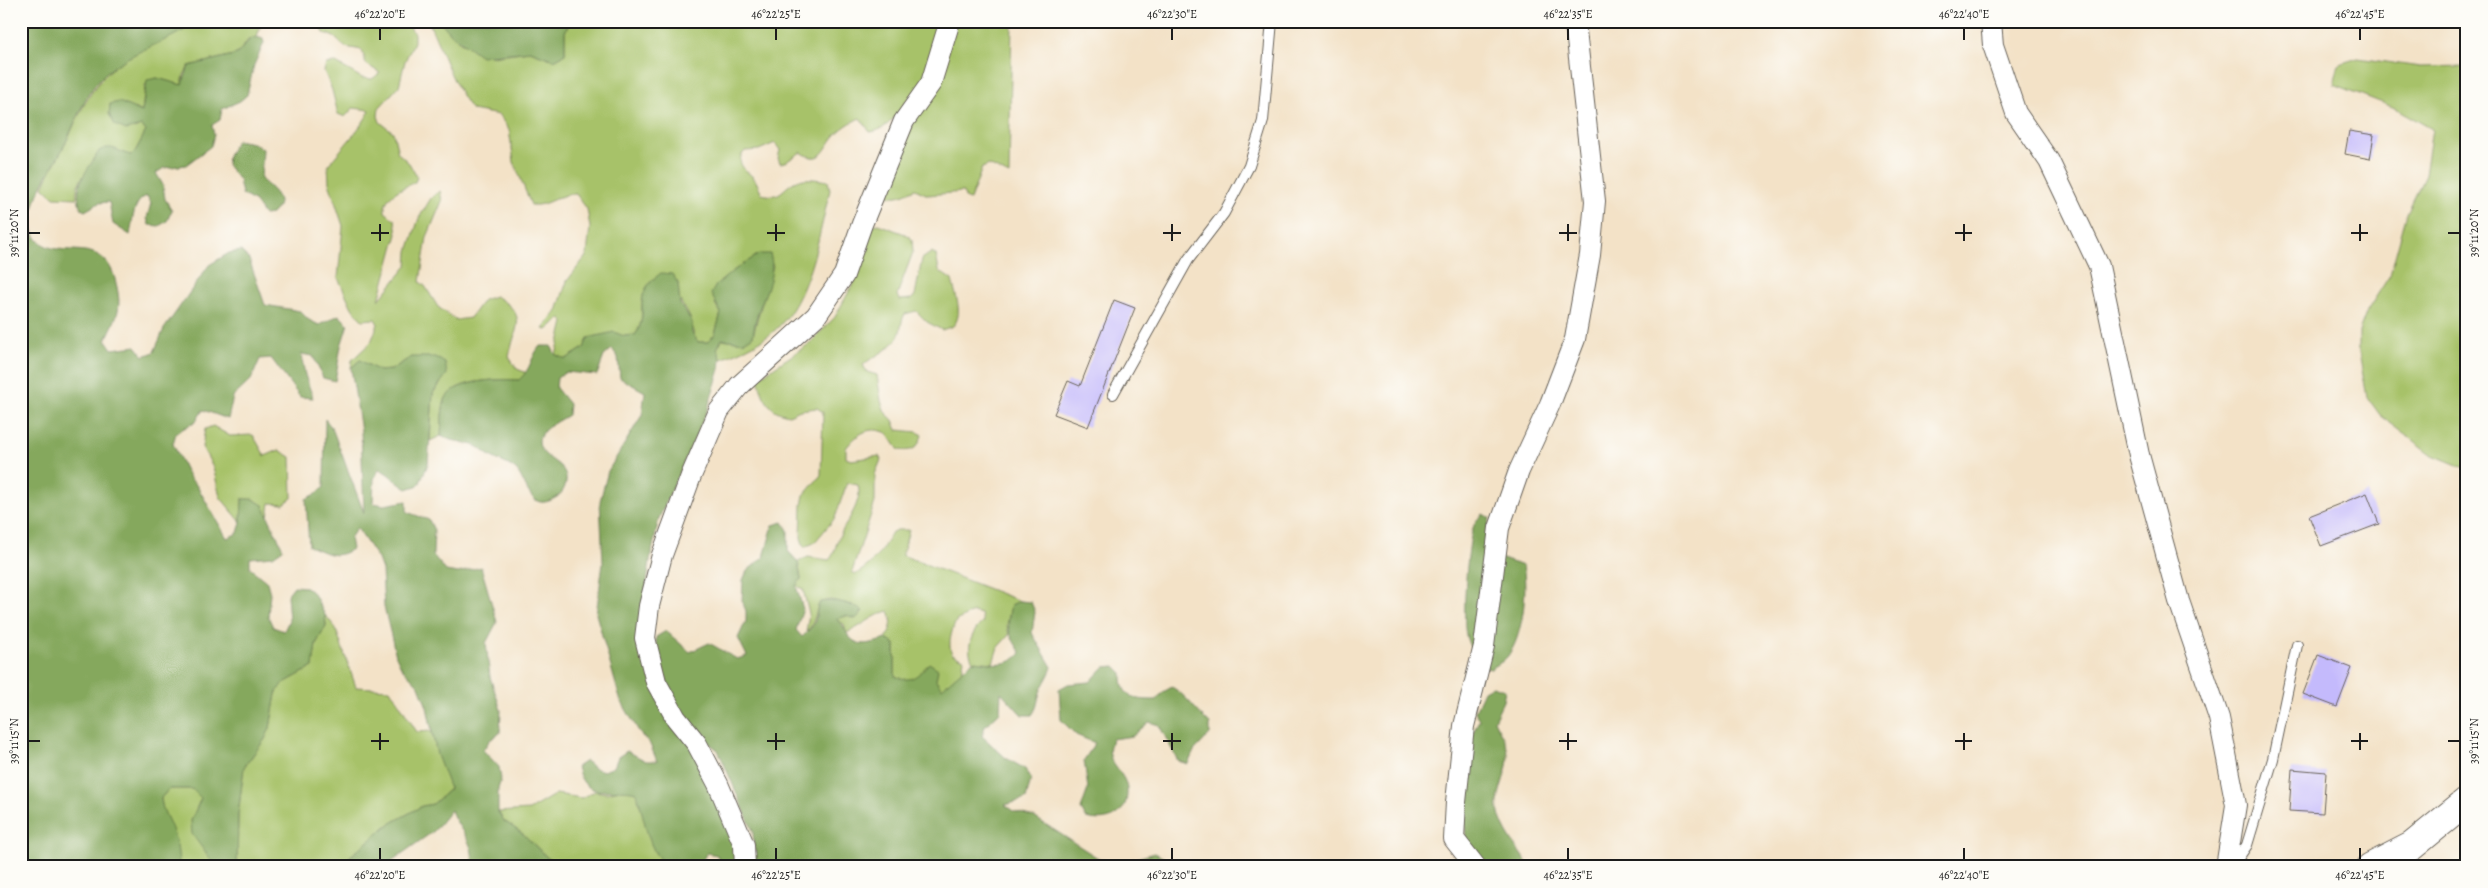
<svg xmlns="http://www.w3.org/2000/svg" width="2488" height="888" viewBox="0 0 2488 888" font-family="Alegreya,serif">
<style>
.green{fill:#a7c269;stroke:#626f42}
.forest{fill:#85a85d;stroke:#50623c}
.building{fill:#c4bafc}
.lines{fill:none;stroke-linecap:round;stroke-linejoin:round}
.lane-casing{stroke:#676158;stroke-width:12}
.street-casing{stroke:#676158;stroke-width:22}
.secondary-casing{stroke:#676158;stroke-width:30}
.lane{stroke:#fff;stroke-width:10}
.street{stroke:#fff;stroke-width:20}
.secondary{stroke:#fff;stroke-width:28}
.ticks{fill:none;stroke:#1c1c1c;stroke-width:2}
.neatline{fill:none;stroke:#1c1c1c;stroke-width:2}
.ticks-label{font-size:12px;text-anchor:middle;fill:#1c1c1c}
</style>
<rect width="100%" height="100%" fill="#fdfcf7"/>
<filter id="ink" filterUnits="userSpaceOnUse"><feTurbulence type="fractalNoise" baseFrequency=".02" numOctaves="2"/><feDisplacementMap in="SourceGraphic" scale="10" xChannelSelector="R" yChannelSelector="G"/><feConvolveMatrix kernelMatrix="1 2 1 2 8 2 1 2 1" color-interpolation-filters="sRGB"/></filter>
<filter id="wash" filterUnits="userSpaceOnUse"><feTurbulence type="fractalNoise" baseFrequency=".0096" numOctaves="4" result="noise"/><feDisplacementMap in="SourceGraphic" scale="20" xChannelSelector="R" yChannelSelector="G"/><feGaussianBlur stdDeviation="1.12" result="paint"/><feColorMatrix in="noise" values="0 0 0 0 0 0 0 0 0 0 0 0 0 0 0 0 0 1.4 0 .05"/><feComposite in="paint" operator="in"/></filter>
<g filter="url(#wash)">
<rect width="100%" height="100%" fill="#f3e2c7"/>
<path class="green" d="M 197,21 L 262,21 L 257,37 L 249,39 L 237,54 L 189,66 L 184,75 L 182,85 L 157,78 L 145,85 L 142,112 L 135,108 L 134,129 L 142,126 L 146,131 L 136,150 L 131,155 C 109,160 73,169 77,198 L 54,197 L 43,187 C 49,173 57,160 64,146 C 81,112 92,79 127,58 C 150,44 176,38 197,21 Z
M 318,21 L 407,21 L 414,34 L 414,42 L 405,61 L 399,86 L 379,108 L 378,116 L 380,122 L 393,132 L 398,153 L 409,163 L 417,177 L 415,182 C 403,188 383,195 385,212 L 395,220 L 397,234 L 379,300 L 407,266 L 408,251 L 419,218 L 431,198 L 440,191 L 442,201 L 427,237 L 420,282 L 425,286 L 438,307 L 456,320 L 470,318 L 483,300 L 495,296 C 530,316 515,325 509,357 L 517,369 L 527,373 L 519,380 C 501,379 456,379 446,398 C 441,408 442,424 441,436 L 430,441 L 433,393 L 441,383 L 411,357 L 391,370 L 379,371 L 360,360 L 351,368 L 352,360 L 371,342 L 378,324 L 375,319 L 362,320 L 352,308 L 338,278 L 343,226 L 329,183 L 328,165 C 339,152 365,123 370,110 L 353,108 L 345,117 L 338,114 L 332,90 L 324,71 L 326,64 L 336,63 L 362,78 L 372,79 L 380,73 L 366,64 L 362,50 L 345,47 L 334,37 L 324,33 Z
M 428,21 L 440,21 L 460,42 L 492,56 L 530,51 L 554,60 L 565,54 L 565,32 L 570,21 L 1012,21 L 1009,175 L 989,165 L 982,168 L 970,200 L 966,199 L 963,192 L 928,195 L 915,189 C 906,193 896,200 886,194 L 891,171 L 920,108 L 937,93 L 936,84 C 929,86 919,89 914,93 C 900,106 892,130 870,132 L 860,118 C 851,122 840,129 834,137 C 824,149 821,166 801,152 L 786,162 L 780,163 L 778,158 L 780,150 L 775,143 L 759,150 L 745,151 C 734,162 745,170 753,177 C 757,181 759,189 762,194 C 785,201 782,182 804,179 C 811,178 821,180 828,181 L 830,190 C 820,230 811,290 783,322 C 767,341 743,351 721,359 L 717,349 L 722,339 L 744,342 L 753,336 C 758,311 768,289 773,265 L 759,254 L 733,271 L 715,304 L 721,313 L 715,334 L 708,342 L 698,342 C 691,333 694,329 691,320 C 683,302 678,306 678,283 L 653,279 C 633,300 649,316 635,335 L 624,336 L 614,333 L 588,338 L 584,348 L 566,359 L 556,355 L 564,322 L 561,318 L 547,330 L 543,329 L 557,311 L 567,281 L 587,255 L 590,227 L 587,209 L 576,194 C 558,193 548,207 531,205 L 514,162 L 509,130 L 499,115 L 472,110 C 451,83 443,52 428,21 Z
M 2358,58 L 2420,67 L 2467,66 L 2467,469 L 2433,455 L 2380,415 L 2367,397 L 2359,353 L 2359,332 L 2367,311 L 2390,275 L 2407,213 L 2425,175 L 2432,129 L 2395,108 L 2334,84 L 2339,64 Z
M 878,224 L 905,234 L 912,239 L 913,252 L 897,295 L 899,300 L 912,299 L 915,295 L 922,259 L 932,252 L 936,255 L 939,271 L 952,280 C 955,293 964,315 953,326 L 942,330 L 927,322 L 916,311 L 905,314 C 900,322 902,330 898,337 C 890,351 874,355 863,365 L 867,372 L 877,375 L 881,401 L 885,412 L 893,420 L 897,430 L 918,432 L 922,435 C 918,449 912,452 899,450 L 887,433 C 869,425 857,434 846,448 L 846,458 L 851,460 L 879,456 L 881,460 L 875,474 L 875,502 L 852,572 L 856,574 C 875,563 882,550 892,532 L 897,530 L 909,530 L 902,555 L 1020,601 L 1011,605 L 1007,625 L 1009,635 L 998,647 L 993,663 L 973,661 C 965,648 972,631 983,622 L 981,614 L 973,612 L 956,621 C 952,631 947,643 952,654 L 964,659 L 962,671 L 942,689 L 936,680 L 905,680 L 895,676 L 895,644 L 886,639 C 891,629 894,622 889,611 C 872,615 862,627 846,633 L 844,624 L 835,619 L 846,616 L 853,605 L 831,600 L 820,602 C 814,613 816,623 806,632 L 809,614 L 803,589 L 796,586 L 801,579 L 798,562 L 808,557 L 829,560 C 836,553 835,544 840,535 C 847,521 863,501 858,485 L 847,483 L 835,518 L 814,543 L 804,547 L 801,538 L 802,505 L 804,495 L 821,475 L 823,412 L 817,408 L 800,410 L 789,415 C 768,412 762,396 758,378 L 809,344 L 835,317 L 853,284 L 862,261 L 866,235 L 873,225 Z
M 213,426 L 230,436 L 253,435 L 265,456 L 279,450 L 291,457 L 292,498 L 284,504 L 270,503 L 268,517 C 262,504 257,499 242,499 L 241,522 L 220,497 L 213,467 L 202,447 L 205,429 Z
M 325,615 L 335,627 L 356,687 L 390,689 L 417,732 L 431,731 L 450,789 L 433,804 L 422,806 L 388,825 L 348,858 L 330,867 L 237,867 L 238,815 L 244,767 L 265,739 L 270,728 L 276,694 L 282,684 L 313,667 L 316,644 L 326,626 Z
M 169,789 L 192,789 L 201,798 L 191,821 L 206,854 L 216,867 L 179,867 C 179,839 162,821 161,798 Z
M 626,789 L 636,792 L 655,853 L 670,866 C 681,860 689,860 701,862 L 704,867 L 557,867 L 523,834 L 504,821 L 498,812 L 529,810 L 556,794 L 582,798 L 595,791 L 606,793 Z"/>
<path class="forest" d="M 21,21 L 197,21 C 170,43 133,49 106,73 C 83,94 76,123 63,148 C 54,165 38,188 34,206 C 32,216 30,231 37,239 C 58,263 102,232 115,279 C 123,309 118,313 106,340 L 112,349 L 136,346 L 144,356 L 154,352 L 164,329 L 209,265 L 229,253 L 241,251 L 249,259 L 265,305 L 300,311 L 309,320 L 319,325 L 339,315 L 348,324 L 341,346 L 335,381 L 323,378 L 313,356 L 301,354 L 305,375 L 313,398 L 300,397 L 271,358 L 260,359 L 251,380 L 233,397 L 228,419 L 203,410 L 196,421 L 176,433 L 173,444 L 189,477 L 197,486 L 227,538 L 238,533 L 241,522 L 242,499 L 253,499 L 263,505 L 283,549 L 273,556 L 250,558 L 250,568 L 267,582 L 270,593 L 268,616 L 273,627 L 284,631 L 289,620 L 287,595 L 294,586 L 306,587 L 314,594 L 325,615 L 326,626 L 316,644 L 313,667 L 282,684 L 276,694 L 270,728 L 265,739 L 244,767 L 238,815 L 237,867 L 216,867 L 192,834 L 191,821 L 201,798 L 192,789 L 169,789 L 161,798 C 162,812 169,819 173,832 C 177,843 179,855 179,867 L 21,867 Z
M 440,21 L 570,21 L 565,32 L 565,54 L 554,60 L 530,51 L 481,56 L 451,34 Z
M 257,37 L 263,39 L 264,43 L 254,65 L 247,95 L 240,101 L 222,109 L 220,120 L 212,125 L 214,135 L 211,146 L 186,165 L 164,168 L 156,173 L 163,185 L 165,199 L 172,210 L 167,221 L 159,226 L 149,225 L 147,218 L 151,203 L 147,196 C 132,201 133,223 130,235 L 113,224 L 109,202 L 99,203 L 85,211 L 81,209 C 72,184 87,172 99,151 C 113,143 119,153 131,155 L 136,150 L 146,131 L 142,126 L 126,130 L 115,125 L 109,114 L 110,104 L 119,102 L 142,112 L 147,80 L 157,78 L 182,85 L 189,66 L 237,54 L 250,39 Z
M 237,140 L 253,143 L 263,149 L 261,179 C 273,191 288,199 272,214 L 264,215 L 255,202 L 242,194 L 239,180 L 227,165 L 228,155 Z
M 759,254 L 770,254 C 777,276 763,295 757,316 C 755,322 754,329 753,336 L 744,342 L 722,339 L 717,349 L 721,359 L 720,369 L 707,411 L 659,518 L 650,561 L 638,642 L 702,762 L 736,842 L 735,863 L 732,867 L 722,867 L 717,855 L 707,853 L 701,862 L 679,861 L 670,867 C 647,857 645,815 636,792 C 612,785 586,804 577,767 L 586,761 L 594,768 L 604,771 L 614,767 L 618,757 L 627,751 L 646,761 L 657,761 L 649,742 L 641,735 L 620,699 L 596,614 L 603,563 L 600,501 L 608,471 L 642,415 L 645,392 L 620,378 L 618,357 L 612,349 L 604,356 L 597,375 L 566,372 L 557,378 L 556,388 L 569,404 L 568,415 C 559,421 539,429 539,442 C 540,459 564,461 566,477 C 567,485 563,493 557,497 C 530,514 528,485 517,471 C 510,464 498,461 490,456 C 486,454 484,451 481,449 C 469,441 454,443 441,436 C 442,424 441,408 446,398 C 456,379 501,379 519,380 C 532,368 530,358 540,346 L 551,346 L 556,355 L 566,359 L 584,348 L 588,338 L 614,332 L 624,336 L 635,335 C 652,312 628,297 661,273 L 672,274 L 678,283 L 680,304 L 692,322 L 692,333 L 698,342 L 708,342 L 715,334 L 721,313 L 711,294 L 716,285 L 733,271 Z
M 411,357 L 435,357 L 445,363 L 447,374 L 433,393 L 428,464 L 419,485 L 407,489 C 396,483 391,474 379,469 L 374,479 L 373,503 L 384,505 L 407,501 L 407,512 L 429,520 L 434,530 L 433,555 L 446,571 L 458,573 L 481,567 L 497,622 L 486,643 L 490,677 L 501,710 L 500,733 L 490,740 L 483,750 L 499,767 L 501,779 L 498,789 L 498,812 L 504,821 L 523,834 L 557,867 L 471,867 C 478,844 457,829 451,810 L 434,831 L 383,867 L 330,867 L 348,858 L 388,825 L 422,806 L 433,804 L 450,789 L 437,755 L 427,707 L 419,686 L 401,667 L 396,656 L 384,607 L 382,570 L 378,559 L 357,528 L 350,538 L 352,549 C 335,560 327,553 309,546 L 306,499 L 316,494 L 324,487 L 325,419 L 332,428 L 364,513 L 361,431 L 351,368 L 360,360 L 379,371 L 391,370 Z
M 1483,514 L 1490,518 L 1485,539 L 1485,549 C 1495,558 1510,561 1523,566 C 1528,589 1523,638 1507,657 C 1503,662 1496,665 1491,669 L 1481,667 C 1476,657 1468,646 1466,635 C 1462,618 1467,537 1475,523 C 1476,520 1480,517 1483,514 Z
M 783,522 L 788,530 L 788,551 L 798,562 L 801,579 L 796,586 L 803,609 L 796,630 L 802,637 C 806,633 813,627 815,621 C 817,614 816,609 820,602 C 836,599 849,603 863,611 L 856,619 L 846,616 L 836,619 C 844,624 843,628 848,635 C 858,649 872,643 886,639 L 895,644 L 895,676 C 912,684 918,675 929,663 L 938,669 L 936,680 L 942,688 L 973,661 C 991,663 1009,668 1021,653 C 1008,633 1006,629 1011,605 L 1020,601 L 1031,602 L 1035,612 L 1032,633 L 1052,667 C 1049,677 1041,686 1039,696 C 1037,704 1037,708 1032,715 L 1022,715 L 1001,692 L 1000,712 L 985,726 L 982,736 L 1006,758 L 1025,769 L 1031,779 L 1026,799 L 1005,805 L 1013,811 L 1034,817 L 1101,860 L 1123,862 L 1155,853 L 1164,858 L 1172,867 L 755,867 L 753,831 L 718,750 L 685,725 L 657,658 L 656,637 L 666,631 L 690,652 L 709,643 L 737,659 L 747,656 L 738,638 L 746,621 L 746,611 L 742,601 L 743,580 L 747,571 L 764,557 L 773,525 Z
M 1115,666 L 1122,673 C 1121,699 1135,700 1156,700 L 1163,692 L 1172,687 C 1187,696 1197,712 1210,724 L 1210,734 L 1194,751 L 1188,764 L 1178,761 L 1159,725 L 1149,722 L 1133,736 L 1112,739 C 1102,764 1125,769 1127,789 C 1129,815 1108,824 1086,818 L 1081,809 L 1088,789 L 1084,760 L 1095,743 L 1076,735 L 1061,720 L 1059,689 L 1068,684 L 1090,682 L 1104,667 Z
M 1493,686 L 1505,690 L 1503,701 L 1494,720 C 1498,729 1505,739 1507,748 C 1512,768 1496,789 1498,809 C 1501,829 1519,851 1530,867 L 1485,867 L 1467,847 L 1461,789 L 1470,739 L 1479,720 L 1475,711 L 1484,691 Z"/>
<g id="blocks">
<path class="building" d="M 2349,131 L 2374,135 L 2370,159 L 2345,154 Z
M 1114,300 L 1135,308 L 1088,427 L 1054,414 L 1068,381 L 1080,386 Z
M 2367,493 L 2379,524 L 2321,546 L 2309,516 Z
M 2318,655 L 2352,668 L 2337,707 L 2303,694 Z
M 2292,769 L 2326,772 L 2323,813 L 2289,811 Z"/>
</g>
</g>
<g filter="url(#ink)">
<use href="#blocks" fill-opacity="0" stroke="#676158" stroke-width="1"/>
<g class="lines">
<defs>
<path id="lane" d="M 1113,394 L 1188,260 L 1224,213 L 1249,166 L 1263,121 L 1272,21
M 2232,867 L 2247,845 L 2273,759 L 2297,645"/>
<path id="street" d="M 1991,21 L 1993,45 L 2016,113 L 2049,161 L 2099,266 L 2139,455 L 2179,601 L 2219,718 L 2236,805 L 2226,867
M 745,867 L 744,845 L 718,784 L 697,744 L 676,718 L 656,682 L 645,638 L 649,606 L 662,555 L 691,476 L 719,411 L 739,386 L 816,316 L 844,275 L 862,224 L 904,121 L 931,83 L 950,21
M 1476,867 L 1454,839 L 1456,802 L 1464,726 L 1484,646 L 1499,528 L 1519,471 L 1550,404 L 1575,339 L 1590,255 L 1595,201 L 1576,31 L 1572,21"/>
<path id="secondary" d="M 2371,867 L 2412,846 L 2467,801"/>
</defs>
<use href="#lane" class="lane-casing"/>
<use href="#street" class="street-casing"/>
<use href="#secondary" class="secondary-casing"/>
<use href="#lane" class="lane"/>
<use href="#street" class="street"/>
<use href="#secondary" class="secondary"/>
</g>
</g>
<path class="ticks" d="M 380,28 L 380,40M 776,28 L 776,40M 1172,28 L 1172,40M 1568,28 L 1568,40M 1964,28 L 1964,40M 2360,28 L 2360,40M 380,224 L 380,241M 776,224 L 776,241M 1172,224 L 1172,241M 1568,224 L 1568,241M 1964,224 L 1964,241M 2360,224 L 2360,241M 28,233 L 40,233M 371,233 L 389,233M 767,233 L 785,233M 1163,233 L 1181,233M 1559,233 L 1577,233M 1955,233 L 1972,233M 2351,233 L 2368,233M 2448,233 L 2460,233M 380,733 L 380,750M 776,733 L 776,750M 1172,733 L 1172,750M 1568,733 L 1568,750M 1964,733 L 1964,750M 2360,733 L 2360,750M 28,741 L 40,741M 371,741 L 389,741M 767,741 L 785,741M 1163,741 L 1181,741M 1559,741 L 1577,741M 1955,741 L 1972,741M 2351,741 L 2368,741M 2448,741 L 2460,741M 380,848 L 380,860M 776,848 L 776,860M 1172,848 L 1172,860M 1568,848 L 1568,860M 1964,848 L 1964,860M 2360,848 L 2360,860"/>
<rect width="2488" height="888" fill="none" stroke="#fdfcf7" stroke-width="55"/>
<rect x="28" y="28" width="2432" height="832" class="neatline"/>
<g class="ticks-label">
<text x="380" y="18">46°22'20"E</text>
<text x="776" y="18">46°22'25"E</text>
<text x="1172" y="18">46°22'30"E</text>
<text x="1568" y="18">46°22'35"E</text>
<text x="1964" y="18">46°22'40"E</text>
<text x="2360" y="18">46°22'45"E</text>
<text transform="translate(14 233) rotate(-90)" y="4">39°11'20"N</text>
<text transform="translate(2474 233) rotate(-90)" y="4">39°11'20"N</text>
<text transform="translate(14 741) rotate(-90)" y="4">39°11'15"N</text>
<text transform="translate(2474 741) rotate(-90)" y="4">39°11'15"N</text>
<text x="380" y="879">46°22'20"E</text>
<text x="776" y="879">46°22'25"E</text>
<text x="1172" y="879">46°22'30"E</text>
<text x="1568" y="879">46°22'35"E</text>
<text x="1964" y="879">46°22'40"E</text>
<text x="2360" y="879">46°22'45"E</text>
</g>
</svg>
